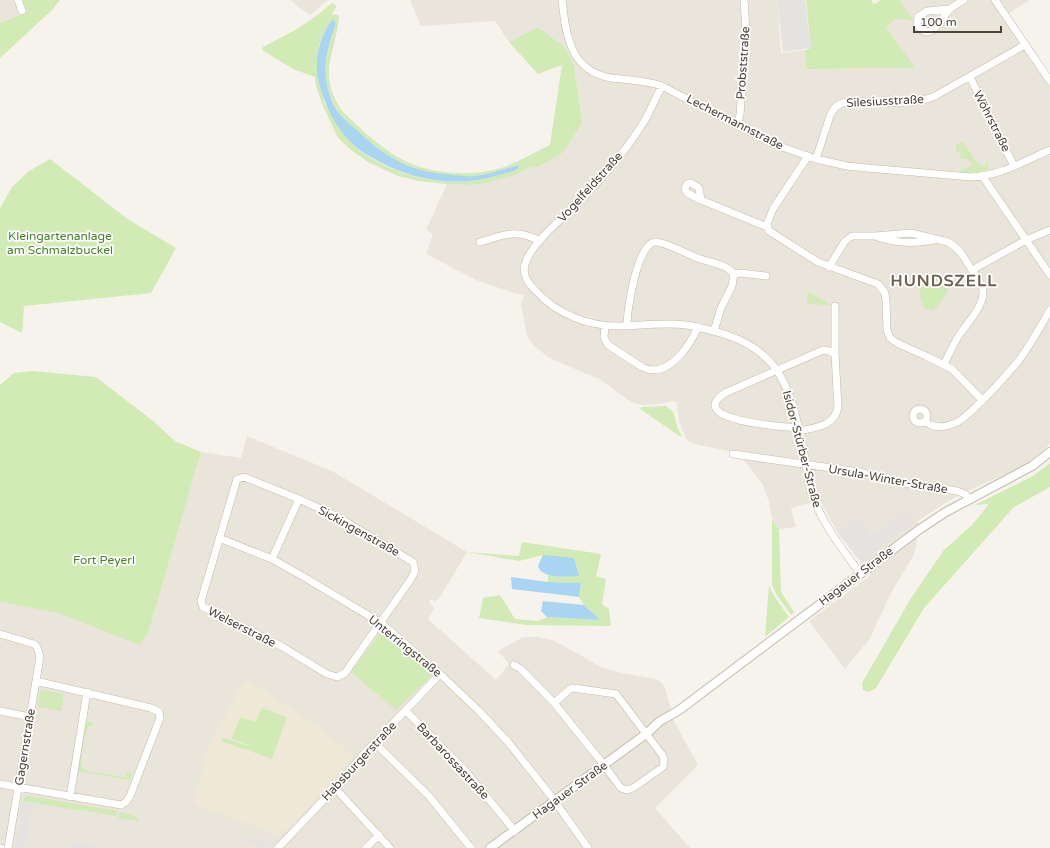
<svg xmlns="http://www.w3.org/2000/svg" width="1050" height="848" viewBox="0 0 1050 848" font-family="'Varela Round',sans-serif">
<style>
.residential{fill:#eae5da}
.education{fill:#efe8d6}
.green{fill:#d2eab5;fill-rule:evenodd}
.parking{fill:#e5e3e0}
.water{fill:#a9d4f2}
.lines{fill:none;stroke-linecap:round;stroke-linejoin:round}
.minor-casing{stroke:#c2bbae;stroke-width:8}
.tertiary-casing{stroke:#c2bbae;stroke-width:10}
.minor{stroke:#fff;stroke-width:7}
.tertiary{stroke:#fff;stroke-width:8}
.labels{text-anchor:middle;stroke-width:3.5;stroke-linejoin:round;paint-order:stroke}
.street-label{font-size:12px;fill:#4b4439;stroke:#fff}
.park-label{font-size:12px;fill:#4a7f2a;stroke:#fff}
.district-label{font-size:16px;font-weight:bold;letter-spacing:1px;fill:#6e6250;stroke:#fff}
</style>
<rect width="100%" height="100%" fill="#f6f3ec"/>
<path class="residential" d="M 0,0 L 23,0 L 27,12 L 0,23 Z
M 291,0 L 328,0 L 310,15 L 298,7 Z
M 410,0 L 777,0 L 781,53 L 805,50 L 806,69 L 914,68 L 886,27 L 896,19 L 900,2 L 902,0 L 1030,0 L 1005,16 L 1050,86 L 1050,444 L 1025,465 L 965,492 L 945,503 L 918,521 L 916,545 L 914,555 L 892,591 L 870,638 L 845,669 L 809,621 L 871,575 L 837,532 L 820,500 L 791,508 L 796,527 L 779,529 L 772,520 L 769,502 L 763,485 L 755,474 L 741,457 L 733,452 L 695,444 L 687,441 L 679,421 L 677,403 L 674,401 L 658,404 L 643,405 L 631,402 L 599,379 L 563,364 L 548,357 L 533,345 L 527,336 L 521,304 L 524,295 L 514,293 L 476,280 L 426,254 L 433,234 L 426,230 L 447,184 L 473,185 L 505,177 L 529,168 L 537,167 L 582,123 L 574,65 L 565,47 L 538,27 L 509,42 L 495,21 L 421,26 Z
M 247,436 L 332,471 L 467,552 L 439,599 L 435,601 L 430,600 L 429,602 L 434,608 L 428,619 L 496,680 L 509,664 L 498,651 L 523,637 L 537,637 L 552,640 L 566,647 L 601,667 L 622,673 L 655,679 L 662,683 L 665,688 L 675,723 L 698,765 L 655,808 L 690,848 L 0,848 L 0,602 L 58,613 L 139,645 L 148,634 L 201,452 L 241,458 Z"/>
<path class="education" d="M 247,679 L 323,731 L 354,756 L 287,831 L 283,829 L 280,835 L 193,804 L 206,753 L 240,687 Z"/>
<path class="green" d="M 23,0 L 60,0 L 52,10 L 0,58 L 0,23 L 27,12 Z
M 806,0 L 871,0 L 874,4 L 881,0 L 902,0 L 900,2 L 914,21 L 896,19 L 886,27 L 915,68 L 806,69 L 805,50 L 811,48 Z
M 332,3 L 337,6 L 331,15 L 334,14 L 339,16 C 336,54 316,72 342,111 C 358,126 373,141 391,153 C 421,173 462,178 497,169 C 516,164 533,153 550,145 L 562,65 L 538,74 L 509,42 L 538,27 L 565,47 L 574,65 L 582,123 L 562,153 L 537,167 L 529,168 L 517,174 L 490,182 L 473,185 L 447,184 L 419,181 L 398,176 L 368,162 L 351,150 L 338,138 L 323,106 L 316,86 L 315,77 L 293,69 L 262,50 L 263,47 L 297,29 L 319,14 ZM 332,20 L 335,26 C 330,41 324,60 326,76 C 327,86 331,100 336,108 C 345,124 385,156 401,163 C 420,172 452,178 473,176 C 488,175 503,169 517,165 L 519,168 C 513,172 505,173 499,175 C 453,190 398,179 359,150 C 353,145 348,135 343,128 C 337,120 330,112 325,104 C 323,100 323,96 322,92 C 314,68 315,40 332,20 Z
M 963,142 L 978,164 L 985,167 L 986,162 C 989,164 989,167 988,170 L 978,172 L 960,172 L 961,168 L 967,169 L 967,167 L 971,167 L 971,162 L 968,161 L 967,159 L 960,159 L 961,152 L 956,151 L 956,145 Z
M 50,159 L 129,220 L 176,248 L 151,293 L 24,306 L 22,333 L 0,322 L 0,208 L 12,187 L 29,171 Z
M 927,276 C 936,277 941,279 948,285 L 947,293 C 941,299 940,305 933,310 L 925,309 C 918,298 918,287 927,276 Z
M 808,292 L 831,305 L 807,304 Z
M 32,371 L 96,377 L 153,421 L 175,441 L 201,452 L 148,634 L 139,645 L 58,613 L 0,602 L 0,385 L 14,373 Z
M 666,406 L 673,412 L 678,429 L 682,436 L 681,437 L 640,409 L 642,407 Z
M 1050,463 L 1050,487 L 1014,507 L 924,608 L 876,688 L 869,692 L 863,690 L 862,683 L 911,598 L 944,550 L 972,525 L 989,504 L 975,505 L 1033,476 Z
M 772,520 L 779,529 L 781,592 L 794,612 L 791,615 L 776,594 L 772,585 Z
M 522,542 L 601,554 L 596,576 L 606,579 L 602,604 L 609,609 L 611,626 L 526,625 L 479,618 L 483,598 L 500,595 L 515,619 L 538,621 L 547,617 L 598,620 L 598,618 L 584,605 L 579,597 L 581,583 L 548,582 L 548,575 L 579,576 L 543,555 L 519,561 L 467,552 L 519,556 Z
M 769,585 L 774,596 L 789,617 L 765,637 Z
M 382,631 L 433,674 L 396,710 L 351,672 Z
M 42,690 L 64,694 L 61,711 L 38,707 L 40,693 Z
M 262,708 L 287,717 L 272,759 L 221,741 L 222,737 L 248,746 L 248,745 L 232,739 L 240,717 L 256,722 Z
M 85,721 L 96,724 C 95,724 90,726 90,726 C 84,731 80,760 82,768 L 86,771 L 125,777 L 126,772 L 132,773 L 130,780 L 76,771 Z
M 26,796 L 29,796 L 117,811 L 116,816 L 84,810 L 83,811 L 22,801 Z
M 122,812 L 137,817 L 139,821 L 118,818 L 119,813 Z"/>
<path class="parking" d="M 777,0 L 805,0 L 811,48 L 783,52 Z
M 933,11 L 938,22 L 928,26 L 924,15 Z
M 907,509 L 915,520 L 861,562 L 837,532 L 858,516 L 872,535 Z
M 22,801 L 38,804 L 37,808 L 32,808 L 25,848 L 15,848 L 22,811 L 20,811 Z
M 238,833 L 270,844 L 268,848 L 237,837 Z
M 75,842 L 78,842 L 110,848 L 66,848 Z"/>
<path class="water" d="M 332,20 L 335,21 C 336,26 334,30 332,35 C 328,48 324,64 326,77 C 327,87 331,101 336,109 C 342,118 352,126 360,133 C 389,160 412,172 452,175 C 459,175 466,177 473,176 C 488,175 503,169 518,165 L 519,168 C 513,172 505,173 499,175 C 459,188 414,181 378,161 C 371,157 363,153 357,148 C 338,132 325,107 319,83 C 314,62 318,38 332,20 Z
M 543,555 L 574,558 L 579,576 C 567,576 542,580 538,566 Z
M 511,577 L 548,582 L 581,583 L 579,597 L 512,589 Z
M 543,601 L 584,605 L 598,618 L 599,620 L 547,617 L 541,611 Z"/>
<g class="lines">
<defs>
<path id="minor" d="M 18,0 L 22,11
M 562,0 C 566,35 570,71 611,78 C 629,80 645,80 662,86 L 771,143 L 816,159 L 847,166 L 867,168 L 971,177 C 1000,176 1024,161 1050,150
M 995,0 L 1050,81
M 949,9 L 927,11 L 918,17 L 917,25 C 931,45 943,15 950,9 C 954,5 960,3 964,0
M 970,77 L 1014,166
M 662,86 C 656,97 651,109 645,120 C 628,148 605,175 582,199 C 565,217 538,236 527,259 C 521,271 525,280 534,289 C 557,315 589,327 624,326 C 646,325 666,322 687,325 C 713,330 743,337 763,355 C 792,379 799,429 806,464 C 808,476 809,487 813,497 C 824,526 842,549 860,573
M 737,125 L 740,115 L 746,31 L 744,0
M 808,156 L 773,209 L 767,224 L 769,231 L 818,262 L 878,284 L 885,293 L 886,301 L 887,330 L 890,338 L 897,343 L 928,357 L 952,369 L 982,400
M 816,159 L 830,116 C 832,111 834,107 840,104 C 848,100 858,102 867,102 C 890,102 914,105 935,96 L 1025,45
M 983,177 L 1050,275
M 701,200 L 687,193 L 685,189 L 687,184 L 691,183 L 699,188 L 701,200 L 767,227
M 877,237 C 897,243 913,244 934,240
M 480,242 C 505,235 515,228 540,241
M 829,267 L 845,241 L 852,236 L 875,236 L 911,233 L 948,242 C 958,247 964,257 970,267 C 974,274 983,283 983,291 C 984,307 966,324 958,337 C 953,345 949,355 944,364
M 972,270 L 1026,240 L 1050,230
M 734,274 L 741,273 L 766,276
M 605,326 L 604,337 L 608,345 L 642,367 C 667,380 689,347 698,327
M 627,326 C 627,310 637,244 655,242 C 663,241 687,254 695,257 C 707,262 727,264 734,274 L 732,286 L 721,308 L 714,331
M913 416a7 7 0 1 1 14 0a7 7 0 1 1-14 0Z
M 925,421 C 934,430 949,427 959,421 C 967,416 973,409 980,403 C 994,389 1007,375 1019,360 C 1031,344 1040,327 1050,310
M 799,428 C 787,427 683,421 725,393 L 823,350 L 829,351 L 835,354
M 799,431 C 816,427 834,427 838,407 L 835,354 L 835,306
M 733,454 L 860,472 L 896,482 L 957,491 L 965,494 L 969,499
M 244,477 L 299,499 L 338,517 L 413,562 L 415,571 L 411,579 L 345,673 L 337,677 L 327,674 L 281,646 L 203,607 L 201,601 L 237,479 Z
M 219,538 L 272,559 L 304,577 L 381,623 L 440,674 L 480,712 L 508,742 L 551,796 L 588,848
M 272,559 L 299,499
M 0,634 L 34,644 L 37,647 L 40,657 L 8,848
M 514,665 L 521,669 L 554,703 L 600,760 L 621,788 L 627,790 L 633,788 L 663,767 L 664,761 L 663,756 L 616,694 L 573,688 L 570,689 L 554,703
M 0,711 L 30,717
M 406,711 L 462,767 L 515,831
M 375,743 L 429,796 L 471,848
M 0,784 L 121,805 L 126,802 L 130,796 L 160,718 L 159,712 L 151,708 L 36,681
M 335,788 L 390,848
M 70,797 L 87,692
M 0,848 L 1,848
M 278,848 L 335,788 L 362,756 L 440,674
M 366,848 L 379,835"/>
<path id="tertiary" d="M 490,848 L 646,734 L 660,721 L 678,711 L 920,529 L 944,513 L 1032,466 L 1050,452"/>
</defs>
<use href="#minor" class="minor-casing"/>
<use href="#tertiary" class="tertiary-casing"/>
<use href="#minor" class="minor"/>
<use href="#tertiary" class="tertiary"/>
</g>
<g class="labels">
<g class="street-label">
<text transform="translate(743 63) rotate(-86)" y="4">Probststraße</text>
<text transform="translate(885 101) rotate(-3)" y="4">Silesiusstraße</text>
<text transform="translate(992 121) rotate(63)" y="4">Wöhrstraße</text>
<text transform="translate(735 122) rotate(27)" y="4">Lechermannstraße</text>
<text transform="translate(590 187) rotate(-48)" y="4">Vogelfeldstraße</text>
<text transform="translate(802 449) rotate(75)" y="4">Isidor-Stürber-Straße</text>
<text transform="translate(888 479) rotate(10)" y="4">Ursula-Winter-Straße</text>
<text transform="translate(359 531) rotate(29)" y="4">Sickingenstraße</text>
<text transform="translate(856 576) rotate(-37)" y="4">Hagauer Straße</text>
<text transform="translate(242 627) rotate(27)" y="4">Welserstraße</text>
<text transform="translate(405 646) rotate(39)" y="4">Unterringstraße</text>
<text transform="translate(25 747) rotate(-81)" y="4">Gagernstraße</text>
<text transform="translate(359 761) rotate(-47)" y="4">Habsburgerstraße</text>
<text transform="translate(453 761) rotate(47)" y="4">Barbarossastraße</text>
<text transform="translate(570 790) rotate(-36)" y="4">Hagauer Straße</text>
</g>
<g class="park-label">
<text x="60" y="240">Kleingartenanlage<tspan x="60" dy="14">am Schmalzbuckel</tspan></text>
<text x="104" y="564">Fort Peyerl</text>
</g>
<g class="district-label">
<text x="944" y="286">HUNDSZELL</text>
</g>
</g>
<path d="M914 26v6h87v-6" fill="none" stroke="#4b4439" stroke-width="2"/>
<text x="920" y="26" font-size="12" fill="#4b4439" stroke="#ffffff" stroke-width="3" paint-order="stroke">100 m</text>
</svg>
